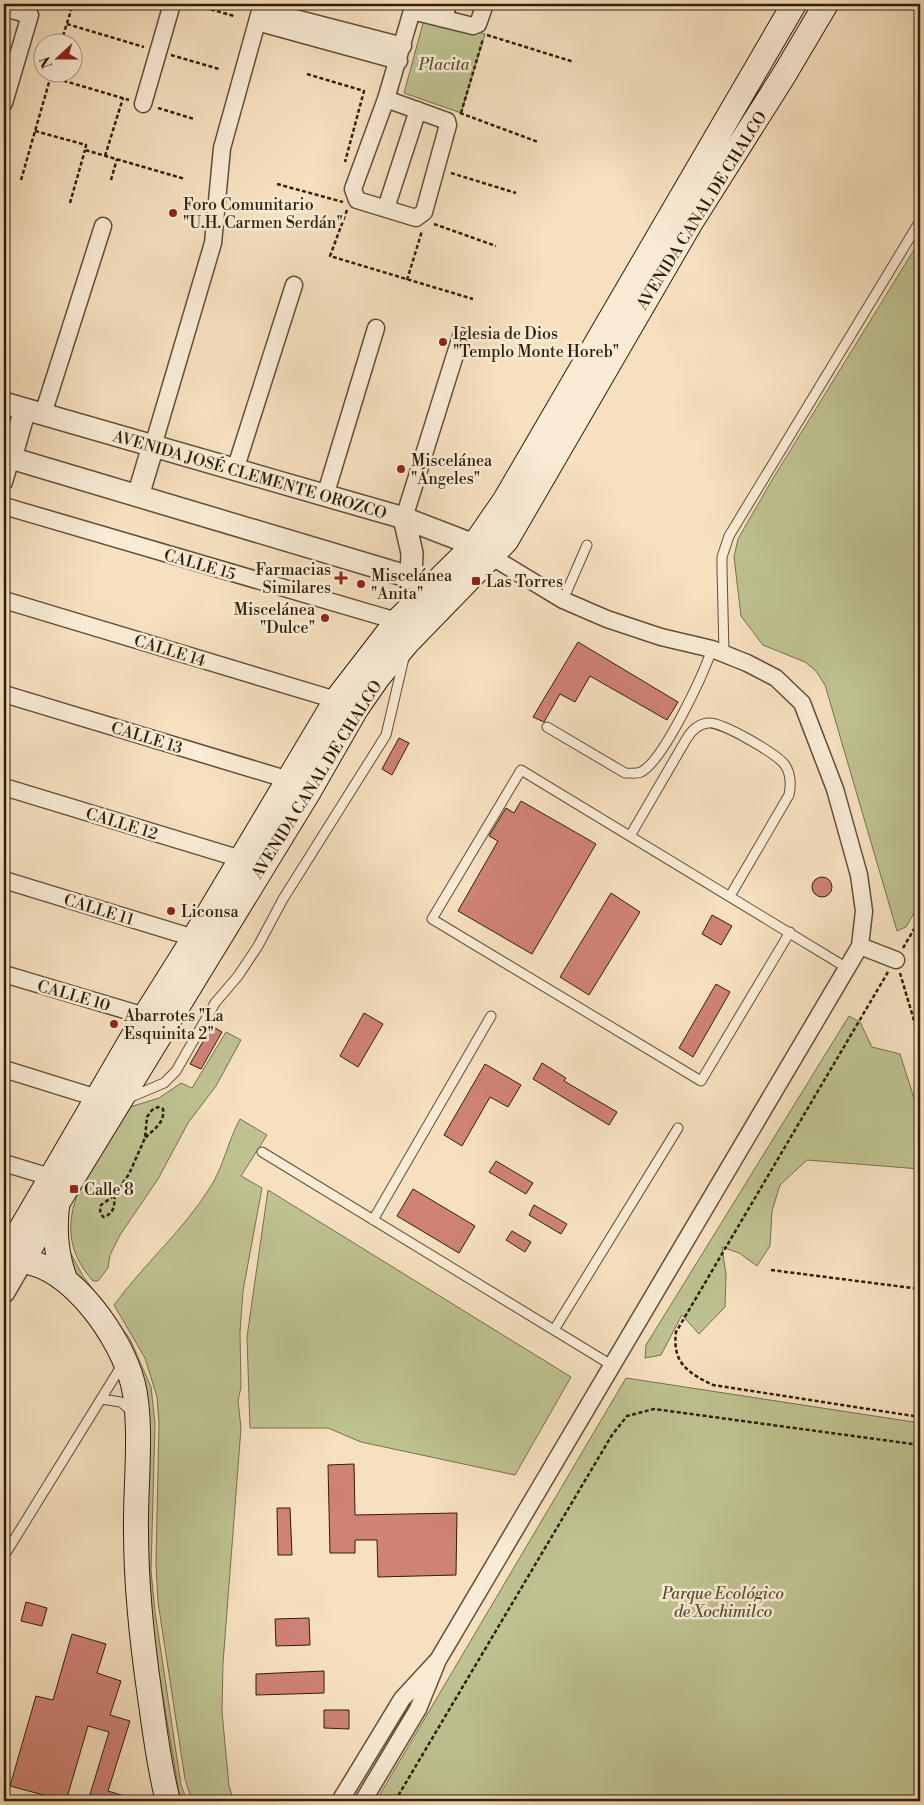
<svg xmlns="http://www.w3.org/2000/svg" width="924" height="1805" viewBox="0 0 924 1805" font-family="'Libre Bodoni',serif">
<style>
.green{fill:#bec290;stroke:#77704e}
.building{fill:#cf8276;stroke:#301e0b}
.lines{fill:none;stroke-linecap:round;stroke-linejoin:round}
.service-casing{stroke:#624e38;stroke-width:11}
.minor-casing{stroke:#624e38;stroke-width:19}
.tertiary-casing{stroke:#624e38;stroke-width:24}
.secondary-casing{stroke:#301e0b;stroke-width:26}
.path{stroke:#301e0b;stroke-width:2.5;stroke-dasharray:4 2.5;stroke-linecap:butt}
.service{stroke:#f9ebd5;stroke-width:9}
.minor{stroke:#f9ebd5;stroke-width:16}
.tertiary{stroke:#f9ebd5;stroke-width:21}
.secondary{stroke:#f9ebd5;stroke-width:24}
.poi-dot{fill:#8f2418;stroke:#f9ebd5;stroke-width:2}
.labels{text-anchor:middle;stroke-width:5;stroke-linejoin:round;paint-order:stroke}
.park-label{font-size:16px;font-style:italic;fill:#5b4f33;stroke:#f9ebd5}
.poi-label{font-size:16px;fill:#301e0b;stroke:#f9ebd5;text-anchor:start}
.street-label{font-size:16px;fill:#301e0b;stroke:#f9ebd5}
</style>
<rect width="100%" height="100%" fill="#f6e0bf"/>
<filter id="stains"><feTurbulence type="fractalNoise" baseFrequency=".004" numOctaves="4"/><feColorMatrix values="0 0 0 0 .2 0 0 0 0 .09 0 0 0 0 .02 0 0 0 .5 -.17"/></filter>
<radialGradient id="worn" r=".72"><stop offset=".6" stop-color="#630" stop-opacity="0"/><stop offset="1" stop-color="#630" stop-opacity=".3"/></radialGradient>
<path class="green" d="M 425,16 L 485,34 L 461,113 L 404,93 Z
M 920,240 L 920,903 L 906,927 L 897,931 L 825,685 L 816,671 L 805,662 L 763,645 L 756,636 L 741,616 L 734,557 L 738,539 L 772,480 Z
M 849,1016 L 860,1022 L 872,1047 L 900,1054 L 920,1117 L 920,1169 L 807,1160 L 780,1185 L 772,1211 L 770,1246 L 757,1266 L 739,1253 L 722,1247 L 726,1275 L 725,1307 L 699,1334 L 682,1315 L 661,1355 L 645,1358 L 646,1345 Z
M 226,1032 L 241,1040 L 216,1086 L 188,1123 L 158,1179 L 120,1235 L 110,1255 L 108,1268 L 98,1281 L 93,1281 C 39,1221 96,1161 130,1107 L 159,1098 L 181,1083 L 192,1088 Z
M 240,1119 L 267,1135 L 241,1176 L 262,1188 L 243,1291 L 240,1332 L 241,1387 L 238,1401 L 241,1428 L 223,1663 L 222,1712 L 229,1786 L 234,1801 L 192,1801 L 185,1779 L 158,1602 L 156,1563 L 159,1423 L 157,1397 L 145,1358 L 114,1305 C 144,1264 184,1230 211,1186 C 224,1165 228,1141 240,1119 Z
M 268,1190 L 571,1377 L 515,1475 L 361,1442 L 328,1428 L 250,1428 L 247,1337 Z
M 69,1250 L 83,1276 L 130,1339 L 151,1387 L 155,1424 L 151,1571 L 155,1612 L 181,1785 L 187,1801 L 182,1801 L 179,1792 L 148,1609 L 119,1329 L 77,1275 L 71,1264 Z
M 626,1378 L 920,1423 L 920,1801 L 376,1801 Z"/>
<path class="building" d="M 578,642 L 678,702 L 667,720 L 590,676 L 575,702 L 560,694 L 544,722 L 533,717 Z
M 399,738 L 409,743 L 392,775 L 382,769 Z
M 521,801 L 596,844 L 532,954 L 458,911 L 498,841 L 489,836 L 506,808 L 514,813 Z
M812 887a10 10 0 1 1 20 0a10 10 0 1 1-20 0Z
M 611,893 L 640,912 L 589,995 L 560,977 Z
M 712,915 L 732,926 L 721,945 L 702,934 Z
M 716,984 L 730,992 L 693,1057 L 679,1048 Z
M 364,1013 L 383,1024 L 358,1067 L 340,1056 Z
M 212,1026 L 222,1032 L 201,1069 L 190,1064 Z
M 542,1063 L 566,1078 L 564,1081 L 617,1112 L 609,1125 L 533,1079 Z
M 485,1064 L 521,1085 L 508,1107 L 490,1097 L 462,1146 L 444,1135 Z
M 496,1161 L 533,1183 L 526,1194 L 489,1172 Z
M 413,1189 L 475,1226 L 459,1253 L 397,1216 Z
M 534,1205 L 567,1224 L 561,1234 L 529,1215 Z
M 512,1231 L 531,1242 L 525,1252 L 506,1240 Z
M 354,1464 L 355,1515 L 457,1513 L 456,1575 L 378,1577 L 377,1540 L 355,1540 L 355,1553 L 330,1553 L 328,1465 Z
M 277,1508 L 290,1508 L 292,1555 L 278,1555 Z
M 26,1602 L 47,1608 L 42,1626 L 21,1621 Z
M 309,1618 L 310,1645 L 276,1646 L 275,1619 Z
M 72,1634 L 106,1644 L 97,1673 L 121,1681 L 110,1715 L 130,1721 L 108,1791 L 134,1799 L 134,1801 L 88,1801 L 109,1732 L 88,1726 L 66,1801 L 10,1786 L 36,1696 L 53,1700 Z
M 324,1671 L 324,1693 L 256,1695 L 256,1674 Z
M 324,1710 L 349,1710 L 349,1729 L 324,1728 Z"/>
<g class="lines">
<defs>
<path id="service" d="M 563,600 L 587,545
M 724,653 L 722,569 L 722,557 L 729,536 L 920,221
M 547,727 L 625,773 C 630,773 636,774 641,772 C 664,760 703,675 712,649
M 630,836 L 687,738 C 692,730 698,724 708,723 C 721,721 777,754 785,765 C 791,774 791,785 789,795 L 730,896
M 790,932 L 701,1081 L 432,919 L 521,770 L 847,968
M 126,1099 L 164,1083 L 176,1071 L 215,1003 L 238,976 L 258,946 L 283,899 L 386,735 L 404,658
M 262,1152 L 613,1366
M 373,1220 L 491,1016
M 554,1330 L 678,1128
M 101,1399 L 121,1402 L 132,1412
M 4,1556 L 122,1365"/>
<path id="minor" d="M 4,8 L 30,15 L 4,103
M 260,9 L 403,46
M 412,11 L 473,26 L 478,24 L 485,4
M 444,19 L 448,4
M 257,22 L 399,61
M 386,99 L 447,121 L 448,125 L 424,212 L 416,218 L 357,200 L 353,189 L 386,99 L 414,4
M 143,104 L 172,4
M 386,208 L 418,110
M 43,414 L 103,226
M 153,446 L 213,243 L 222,148 L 262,4
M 235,470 L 294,285
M 4,482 L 11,458
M 325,496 L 376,328
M 4,506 L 397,621
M 404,518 L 461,336
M 4,600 L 336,700
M 4,694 L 289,780
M 4,787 L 241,859
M 4,880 L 194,938
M 860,946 L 896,960
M 4,974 L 145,1016
M 4,1069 L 97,1098
M 4,1163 L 50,1177
M 438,1660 L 860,946 L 864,911 L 859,875 L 835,789 L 802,703 L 776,678 L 747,663 L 712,649 L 661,637 L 607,619 L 563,600 L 492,557
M 340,1801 L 402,1699 L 438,1660 L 418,1709 L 363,1801"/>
<path id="tertiary" d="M 4,403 L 404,518 L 474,545 L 488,554
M 4,456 L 403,575 L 423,582 L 431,589
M 11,458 L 25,409
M 138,496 L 153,446
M 404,518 L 412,553 L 411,577
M 4,1292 L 22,1261"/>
<path id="secondary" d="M 57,1207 C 54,1232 56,1255 65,1279
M 4,1258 L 145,1016 L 194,938 L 336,700 L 397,621 L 474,545 L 505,500 L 794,4
M 168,1801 C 159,1767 155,1732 150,1697 C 142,1642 136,1587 136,1531 C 135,1488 143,1425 133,1384 C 121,1338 73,1267 22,1261 L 308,793 L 356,709 L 379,676 L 407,643 L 506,541 L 691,222 L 784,75 L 826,4"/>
</defs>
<use href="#service" class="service-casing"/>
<use href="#minor" class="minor-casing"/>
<use href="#tertiary" class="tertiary-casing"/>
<use href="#secondary" class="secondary-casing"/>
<path class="path" d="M 192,4 L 234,16
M 67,24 L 144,47
M 487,35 L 574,62
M 61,42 L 73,4
M 171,55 L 219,69
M 307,74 L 364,91 L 345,162
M 51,77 L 129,100
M 158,108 L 194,119
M 460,113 L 538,142
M 461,113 L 483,39
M 35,131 L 86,145 L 85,150 L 185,179
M 105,156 L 123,98
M 451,173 L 516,193
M 21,180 L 52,72
M 111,180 L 117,159
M 277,184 L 343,202
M 70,203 L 85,150
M 347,210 L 330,256 L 473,299
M 434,224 L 496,246
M 407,280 L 422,231
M 903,948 L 920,919
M 888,972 L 676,1332 C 672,1363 688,1373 713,1385 L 920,1417
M 900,973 L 920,1041
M 115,1195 C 114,1205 115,1214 103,1217 L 100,1211 L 101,1205 L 115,1195 L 129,1174 L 145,1138 L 147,1117 L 152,1110 L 158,1107 L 163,1109 C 165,1123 154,1129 145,1138
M 771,1270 L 920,1289
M 395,1801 L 612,1435 L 627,1416 L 654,1409 L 920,1445"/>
<use href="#service" class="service"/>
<use href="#minor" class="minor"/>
<use href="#tertiary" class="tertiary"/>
<use href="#secondary" class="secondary"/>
</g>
<g class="poi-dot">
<circle cx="173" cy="213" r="5"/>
<circle cx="443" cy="342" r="5"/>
<circle cx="401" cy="469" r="5"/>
<path d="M338.5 570.5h5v5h5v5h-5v5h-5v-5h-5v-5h5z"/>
<rect x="471" y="576" width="10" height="10" rx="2.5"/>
<circle cx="361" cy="584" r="5"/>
<circle cx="325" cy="618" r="5"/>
<circle cx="171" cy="911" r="5"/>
<circle cx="114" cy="1024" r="5"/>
<rect x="69" y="1184" width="10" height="10" rx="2.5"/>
</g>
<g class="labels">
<g class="park-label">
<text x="444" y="70">Placita</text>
<text x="723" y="1599">Parque Ecológico<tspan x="723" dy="18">de Xochimilco</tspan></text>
</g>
<g class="poi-label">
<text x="183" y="210">Foro Comunitario<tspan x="183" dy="18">"U.H. Carmen Serdán"</tspan></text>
<text x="453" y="339">Iglesia de Dios<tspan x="453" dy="18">"Templo Monte Horeb"</tspan></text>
<text x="411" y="466">Miscelánea<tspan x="411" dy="18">"Ángeles"</tspan></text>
<text x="331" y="575" text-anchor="end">Farmacias<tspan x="331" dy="18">Similares</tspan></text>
<text x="371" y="581">Miscelánea<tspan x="371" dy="18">"Anita"</tspan></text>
<text x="486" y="587">Las Torres</text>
<text x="315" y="615" text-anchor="end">Miscelánea<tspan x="315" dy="18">"Dulce"</tspan></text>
<text x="181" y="917">Liconsa</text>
<text x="124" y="1021">Abarrotes "La<tspan x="124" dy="18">Esquinita 2"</tspan></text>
<text x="84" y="1195">Calle 8</text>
</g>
<g class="street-label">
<text transform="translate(701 210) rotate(-58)" y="6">AVENIDA CANAL DE CHALCO</text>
<text transform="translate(250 474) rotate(16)" y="6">AVENIDA JOSÉ CLEMENTE OROZCO</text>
<text transform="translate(200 564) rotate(16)" y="6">CALLE 15</text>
<text transform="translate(170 650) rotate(17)" y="6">CALLE 14</text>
<text transform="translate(147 737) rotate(17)" y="6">CALLE 13</text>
<text transform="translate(316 779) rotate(-58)" y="6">AVENIDA CANAL DE CHALCO</text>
<text transform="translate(122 823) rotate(17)" y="6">CALLE 12</text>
<text transform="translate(99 909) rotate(17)" y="6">CALLE 11</text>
<text transform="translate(74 995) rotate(16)" y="6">CALLE 10</text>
</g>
</g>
<rect width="924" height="1805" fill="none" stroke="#f6e0bf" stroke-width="20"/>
<rect x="5" y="5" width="914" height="1795" fill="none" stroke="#301e0b" stroke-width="2.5"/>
<rect x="10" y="10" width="904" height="1785" fill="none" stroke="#301e0b"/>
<g transform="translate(58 58) rotate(249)"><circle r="24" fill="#f9ebd5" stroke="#a99984"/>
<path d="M0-4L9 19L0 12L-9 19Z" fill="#8f2418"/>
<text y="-8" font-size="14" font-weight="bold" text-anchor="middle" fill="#301e0b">N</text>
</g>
<rect width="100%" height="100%" filter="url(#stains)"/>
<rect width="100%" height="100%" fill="url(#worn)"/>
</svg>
